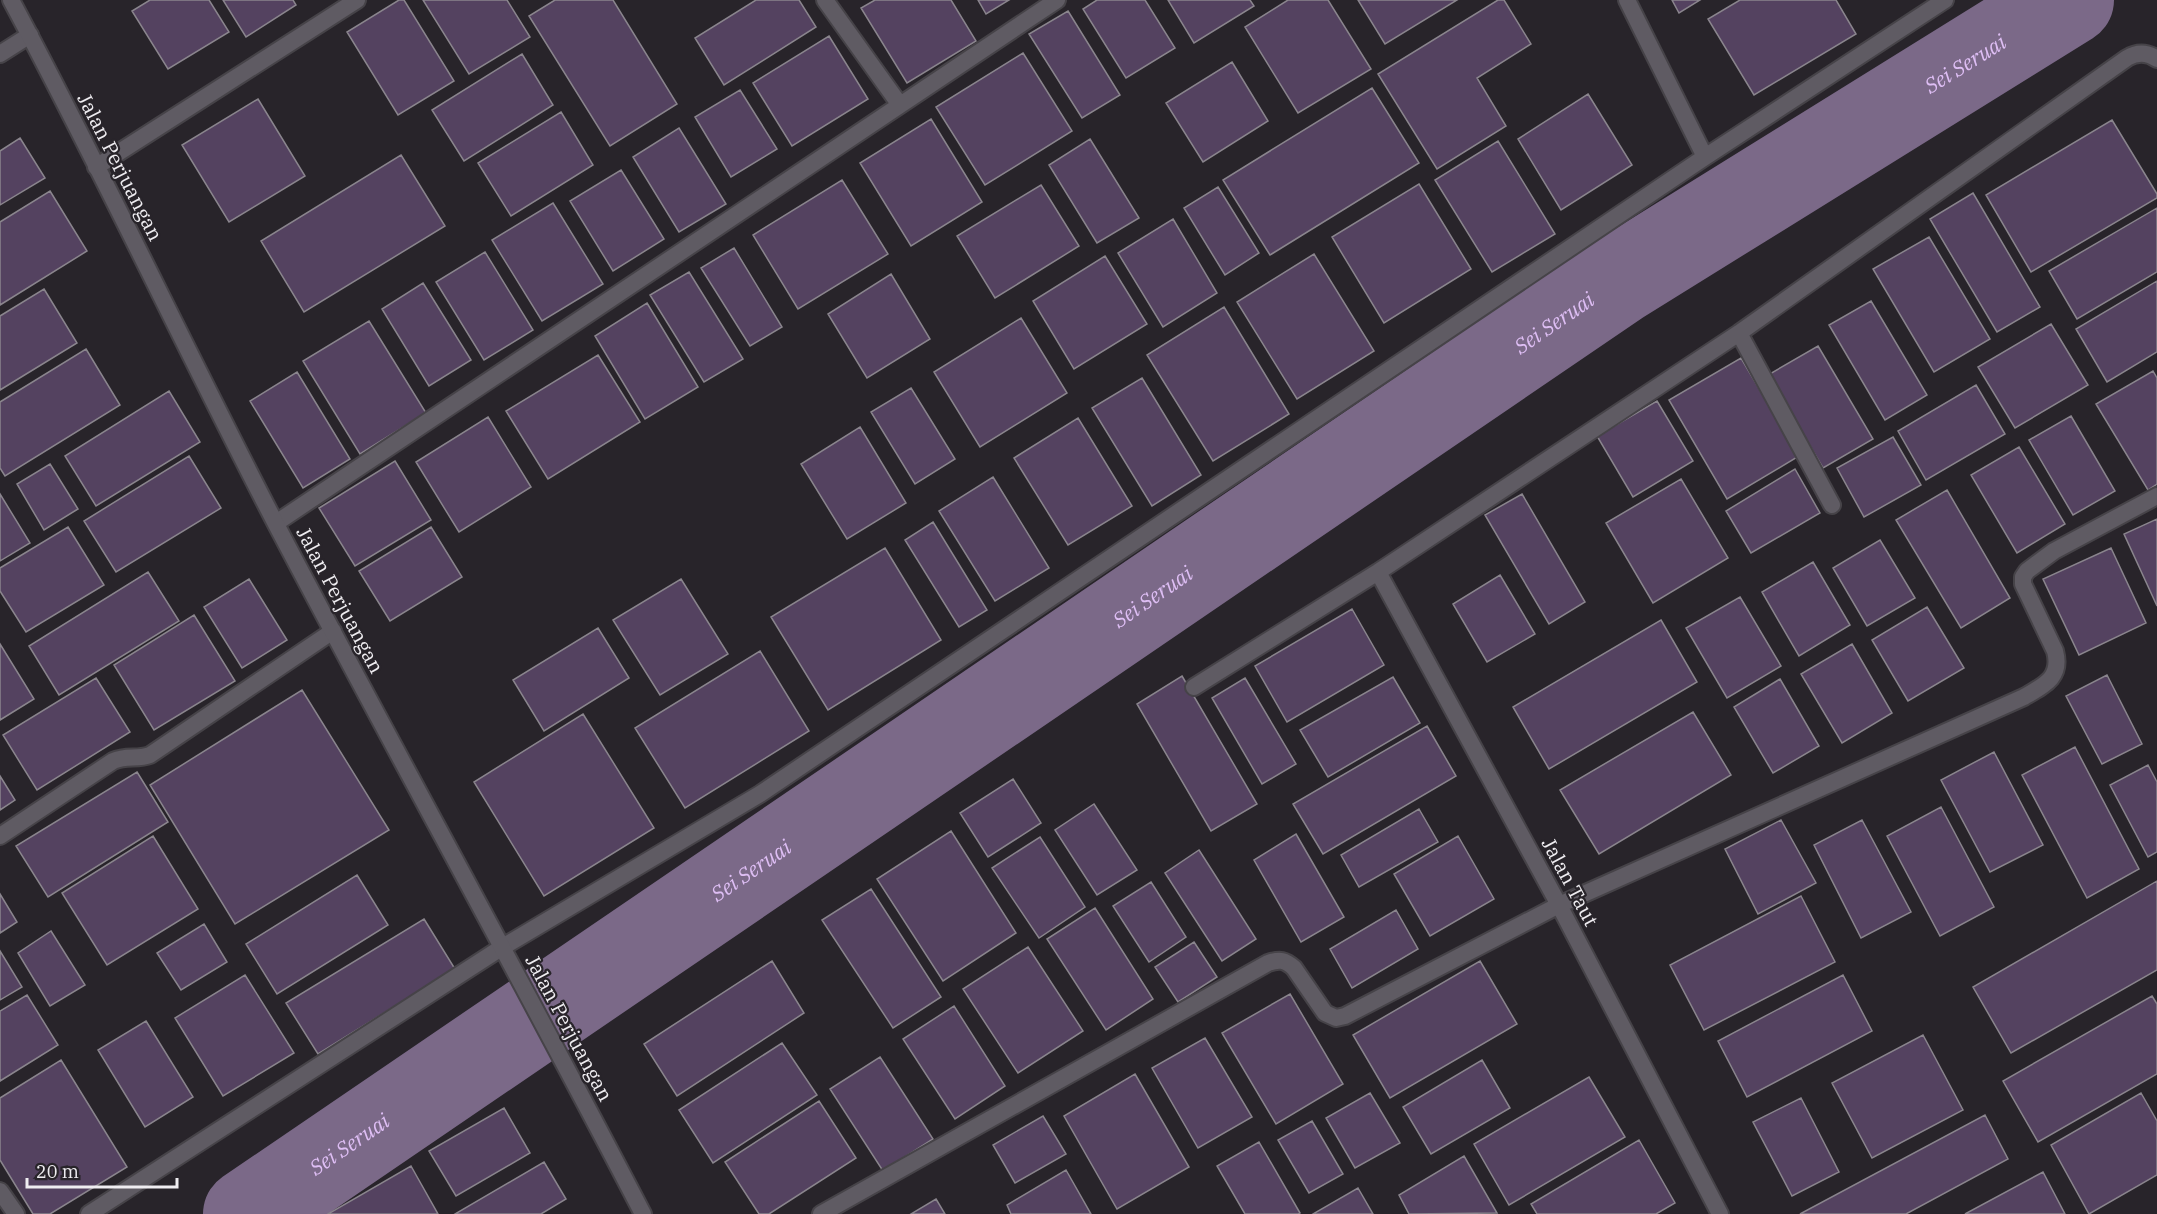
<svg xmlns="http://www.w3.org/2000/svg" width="2157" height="1214" viewBox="0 0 2157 1214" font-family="'IBM Plex Serif',serif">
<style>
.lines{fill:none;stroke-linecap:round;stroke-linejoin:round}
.river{stroke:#7b6988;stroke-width:90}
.building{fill:#544260;stroke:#8a858d;stroke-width:1.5}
.minor-casing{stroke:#464348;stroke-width:20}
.tertiary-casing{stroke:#464348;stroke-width:20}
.minor{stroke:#5f5b63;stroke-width:16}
.tertiary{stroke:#5f5b63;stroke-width:16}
.labels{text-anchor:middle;stroke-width:4.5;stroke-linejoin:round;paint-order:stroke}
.street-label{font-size:20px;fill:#efedf1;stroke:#28242a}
.water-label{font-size:21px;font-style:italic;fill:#debef4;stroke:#28242a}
</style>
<rect width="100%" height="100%" fill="#28242a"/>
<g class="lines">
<path class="river" id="s1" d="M 248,1214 L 1618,280 L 2069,0"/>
</g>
<path class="building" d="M 150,0 L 209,0 L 229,32 L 168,69 L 132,11 Z
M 223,0 L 293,0 L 296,5 L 246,37 Z
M 399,0 L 404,0 L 454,81 L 398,115 L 347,32 Z
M 423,0 L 507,0 L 530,37 L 469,74 Z
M 555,0 L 613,0 L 677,104 L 610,146 L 529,16 Z
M 756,0 L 799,0 L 816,27 L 724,85 L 695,38 Z
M 875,0 L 951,0 L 976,41 L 907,83 L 861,8 Z
M 978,0 L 1009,0 L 986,14 Z
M 1097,0 L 1145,0 L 1175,48 L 1126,78 L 1083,9 Z
M 1168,0 L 1250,0 L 1254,6 L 1194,43 Z
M 1288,0 L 1328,0 L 1371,69 L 1298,113 L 1245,27 Z
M 1358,0 L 1457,0 L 1385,44 Z
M 1498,0 L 1504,0 L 1531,44 L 1477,78 L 1506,126 L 1437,169 L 1378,74 Z
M 1672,0 L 1700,0 L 1679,13 Z
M 1740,0 L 1836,0 L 1856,34 L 1754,95 L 1708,19 Z
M 1068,11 L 1120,95 L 1082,118 L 1029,34 Z
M 829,36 L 868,99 L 792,146 L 753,83 Z
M 1023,53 L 1072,131 L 985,185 L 936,107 Z
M 522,54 L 553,105 L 464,161 L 432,110 Z
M 1232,62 L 1268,121 L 1203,162 L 1166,103 Z
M 1372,88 L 1419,163 L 1270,255 L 1223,180 Z
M 740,90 L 777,149 L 731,177 L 695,117 Z
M 1588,94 L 1632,165 L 1561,210 L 1518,139 Z
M 258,99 L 305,176 L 229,222 L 182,145 Z
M 561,112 L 593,165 L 511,216 L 478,163 Z
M 931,119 L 982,202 L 911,246 L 860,163 Z
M 2112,120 L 2157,194 L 2157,198 L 2031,272 L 1986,195 Z
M 679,128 L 726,204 L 679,232 L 633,157 Z
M 20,138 L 45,178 L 0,205 L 0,151 Z
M 1090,139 L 1139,218 L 1097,243 L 1049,165 Z
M 1498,141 L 1555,234 L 1492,272 L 1435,180 Z
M 401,155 L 445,226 L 304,312 L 261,241 Z
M 621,170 L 664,239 L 613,271 L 570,201 Z
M 842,180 L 888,254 L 798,309 L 753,235 Z
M 1419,184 L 1471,269 L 1384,323 L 1332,237 Z
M 1041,185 L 1079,246 L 995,298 L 957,236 Z
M 1218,187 L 1259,253 L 1225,275 L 1184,208 Z
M 50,191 L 87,251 L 0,305 L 0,222 Z
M 1973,193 L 2040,307 L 1997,332 L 1930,219 Z
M 553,203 L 603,284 L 542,321 L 492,240 Z
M 2157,208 L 2157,272 L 2077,319 L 2049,271 Z
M 1173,219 L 1217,293 L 1163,327 L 1118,253 Z
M 1929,237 L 1990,339 L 1934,372 L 1873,269 Z
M 734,248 L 782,327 L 750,346 L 701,268 Z
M 485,252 L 533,330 L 484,360 L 436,282 Z
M 1314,254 L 1374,351 L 1297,399 L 1237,302 Z
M 1105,256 L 1147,324 L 1074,369 L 1033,301 Z
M 689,272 L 743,359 L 704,382 L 650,295 Z
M 891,274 L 930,339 L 867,378 L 828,314 Z
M 2157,281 L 2157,352 L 2107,382 L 2076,329 Z
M 423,283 L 471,360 L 429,386 L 382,309 Z
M 44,289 L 77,343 L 0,390 L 0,316 Z
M 1871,301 L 1927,395 L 1885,420 L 1829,325 Z
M 647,303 L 698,387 L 645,419 L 595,336 Z
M 1224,307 L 1289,414 L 1213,461 L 1147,355 Z
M 1021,318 L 1067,393 L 980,447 L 934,372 Z
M 369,321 L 426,413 L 360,454 L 303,361 Z
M 2051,324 L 2088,385 L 2015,428 L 1978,367 Z
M 1818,346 L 1873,439 L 1823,468 L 1768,375 Z
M 86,349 L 120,405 L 5,476 L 0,468 L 0,402 Z
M 598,355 L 640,422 L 548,479 L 506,411 Z
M 1741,358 L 1799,456 L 1727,499 L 1669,400 Z
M 2153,371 L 2157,378 L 2157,484 L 2148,490 L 2096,404 Z
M 297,372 L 350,459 L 303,488 L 250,401 Z
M 1142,378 L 1201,475 L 1152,506 L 1092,408 Z
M 1976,385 L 2005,434 L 1926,480 L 1898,431 Z
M 911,388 L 955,459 L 915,484 L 871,412 Z
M 169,391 L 200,442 L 96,506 L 65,456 Z
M 1657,401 L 1693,461 L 1633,497 L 1597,436 Z
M 2071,416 L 2115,491 L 2073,515 L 2029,440 Z
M 488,417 L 531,487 L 459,532 L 416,462 Z
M 1078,418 L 1132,506 L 1068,545 L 1014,458 Z
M 860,427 L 906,503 L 847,539 L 801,464 Z
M 1893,437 L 1921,485 L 1864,517 L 1837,468 Z
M 2019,447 L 2065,524 L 2017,553 L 1971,475 Z
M 189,456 L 221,508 L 116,572 L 84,521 Z
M 395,461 L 431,520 L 355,566 L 319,508 Z
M 50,464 L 78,509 L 44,530 L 17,484 Z
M 1795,469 L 1820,513 L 1751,553 L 1726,511 Z
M 993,477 L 1049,568 L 995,601 L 939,511 Z
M 1681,479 L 1728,558 L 1653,603 L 1606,523 Z
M 1947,490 L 2010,598 L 1961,628 L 1896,520 Z
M 0,494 L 30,543 L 0,561 Z
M 1522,494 L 1585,602 L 1549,624 L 1485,515 Z
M 2157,519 L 2157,606 L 2124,534 Z
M 933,522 L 987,610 L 959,627 L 905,540 Z
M 68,527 L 104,585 L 26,632 L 0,591 L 0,568 Z
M 431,527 L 462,577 L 390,621 L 359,571 Z
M 1880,540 L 1915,598 L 1867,626 L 1833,568 Z
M 885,548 L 941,640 L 828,710 L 771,617 Z
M 2111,548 L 2146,623 L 2079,655 L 2043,579 Z
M 1813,562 L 1850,625 L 1799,656 L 1762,592 Z
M 148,572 L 179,621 L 59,695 L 29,646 Z
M 1500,575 L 1535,634 L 1487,662 L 1453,604 Z
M 249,579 L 287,640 L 242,668 L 204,607 Z
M 681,579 L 728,654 L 660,695 L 613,620 Z
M 1740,597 L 1781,666 L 1727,698 L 1686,628 Z
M 1927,607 L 1964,668 L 1908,701 L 1872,640 Z
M 1352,609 L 1384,665 L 1287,722 L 1255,666 Z
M 194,615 L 235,681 L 154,730 L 114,665 Z
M 1661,620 L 1697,682 L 1549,769 L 1513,707 Z
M 598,628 L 629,678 L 544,731 L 513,680 Z
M 0,644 L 34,699 L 0,720 Z
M 1852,644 L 1892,713 L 1842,743 L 1801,674 Z
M 760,651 L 809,731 L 685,808 L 635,728 Z
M 2107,675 L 2142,744 L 2102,764 L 2066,696 Z
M 1182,676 L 1257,804 L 1211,831 L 1137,704 Z
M 1393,677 L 1420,723 L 1328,777 L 1300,730 Z
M 96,678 L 130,732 L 37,790 L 3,735 Z
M 1245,678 L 1296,764 L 1262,784 L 1212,698 Z
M 1780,679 L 1819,746 L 1773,773 L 1734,707 Z
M 302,690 L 389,830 L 235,924 L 150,785 Z
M 1693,712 L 1731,775 L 1599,854 L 1560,790 Z
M 583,714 L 654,828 L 544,896 L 474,782 Z
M 1427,726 L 1456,776 L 1323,854 L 1293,804 Z
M 2075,747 L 2139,869 L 2087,898 L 2022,775 Z
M 1994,752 L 2043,845 L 1990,872 L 1941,780 Z
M 2148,765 L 2157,782 L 2157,852 L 2148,857 L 2110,785 Z
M 137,772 L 168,822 L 48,897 L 16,846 Z
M 0,776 L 15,800 L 0,810 Z
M 1013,779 L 1041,823 L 988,857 L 960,813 Z
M 1094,804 L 1137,870 L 1097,895 L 1055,830 Z
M 1941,807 L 1994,907 L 1940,936 L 1887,836 Z
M 1419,809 L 1438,842 L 1359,887 L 1341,855 Z
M 1781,820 L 1816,883 L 1758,914 L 1725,849 Z
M 1862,820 L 1911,912 L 1861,938 L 1814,845 Z
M 951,831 L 1016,933 L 943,981 L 877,879 Z
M 1296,834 L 1344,917 L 1301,942 L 1254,860 Z
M 153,836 L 198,909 L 107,965 L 62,893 Z
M 1458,836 L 1494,899 L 1430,936 L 1394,874 Z
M 1040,837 L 1085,907 L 1039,938 L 992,868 Z
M 1199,850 L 1256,939 L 1222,961 L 1165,873 Z
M 357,875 L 388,925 L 277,994 L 246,944 Z
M 2157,881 L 2157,970 L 2011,1053 L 1973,987 Z
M 1151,882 L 1186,937 L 1149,962 L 1113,906 Z
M 871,889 L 941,997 L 893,1028 L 822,920 Z
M 0,894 L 17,922 L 0,933 Z
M 1801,896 L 1835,962 L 1704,1030 L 1670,965 Z
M 1095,908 L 1153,999 L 1106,1030 L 1047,939 Z
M 1396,910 L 1418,949 L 1352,988 L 1330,949 Z
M 424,919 L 455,969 L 318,1054 L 286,1003 Z
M 204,924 L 227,962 L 181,990 L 157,953 Z
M 51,931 L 85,985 L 50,1006 L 18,953 Z
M 1194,942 L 1217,977 L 1178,1002 L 1155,967 Z
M 1028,947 L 1083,1031 L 1018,1073 L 963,989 Z
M 0,951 L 22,987 L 0,1000 Z
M 772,961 L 804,1013 L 677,1096 L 644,1044 Z
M 1480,961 L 1517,1024 L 1390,1098 L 1353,1035 Z
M 245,975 L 294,1053 L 223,1096 L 175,1018 Z
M 1843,975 L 1872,1031 L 1747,1097 L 1718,1041 Z
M 1290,994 L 1343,1084 L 1276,1124 L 1222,1033 Z
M 27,995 L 58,1045 L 0,1081 L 0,1011 Z
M 2152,996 L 2157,1004 L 2157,1074 L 2038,1142 L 2003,1081 Z
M 954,1006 L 1005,1086 L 955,1119 L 903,1039 Z
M 146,1021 L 193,1097 L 145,1127 L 98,1050 Z
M 1923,1035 L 1963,1110 L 1872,1158 L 1832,1083 Z
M 1205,1038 L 1252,1117 L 1198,1148 L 1152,1068 Z
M 782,1043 L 817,1095 L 713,1163 L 679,1110 Z
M 880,1057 L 933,1139 L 883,1171 L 830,1089 Z
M 61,1060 L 127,1167 L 50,1214 L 33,1214 L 0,1160 L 0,1098 Z
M 1482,1060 L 1510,1108 L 1431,1154 L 1403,1107 Z
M 1135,1074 L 1189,1167 L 1117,1209 L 1064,1116 Z
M 1589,1077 L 1625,1137 L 1509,1205 L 1474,1144 Z
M 1370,1093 L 1400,1143 L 1355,1168 L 1326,1118 Z
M 2141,1093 L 2157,1121 L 2157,1175 L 2089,1214 L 2051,1145 Z
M 1801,1098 L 1839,1172 L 1792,1196 L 1753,1122 Z
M 819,1101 L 856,1158 L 769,1214 L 759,1214 L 725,1162 Z
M 504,1108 L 530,1153 L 456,1196 L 429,1151 Z
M 1985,1115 L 2008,1159 L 1906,1214 L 1800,1214 Z
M 1043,1116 L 1066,1154 L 1015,1183 L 993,1145 Z
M 1312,1121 L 1343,1174 L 1309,1193 L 1278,1140 Z
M 1639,1140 L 1675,1203 L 1656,1214 L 1537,1214 L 1531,1204 Z
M 1259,1142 L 1300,1213 L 1298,1214 L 1245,1214 L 1217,1166 Z
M 1464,1156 L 1497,1213 L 1409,1214 L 1399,1195 Z
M 544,1162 L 566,1199 L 541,1214 L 455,1214 Z
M 411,1166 L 438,1214 L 328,1214 Z
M 1066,1170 L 1091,1214 L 1011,1214 L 1007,1205 Z
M 2043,1172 L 2065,1214 L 1965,1214 Z
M 1358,1188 L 1373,1214 L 1313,1214 Z
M 936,1199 L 945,1214 L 911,1214 Z"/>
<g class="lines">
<defs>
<path id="minor" d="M 825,0 L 900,105
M 1627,0 L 1705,157
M 0,54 L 30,35
M 96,167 L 357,0
M 1739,333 L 1832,505
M 276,523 L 1057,0
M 1378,572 L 1559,905 L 1720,1214
M 1194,687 L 1378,572 L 1739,333 L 2127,58 C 2137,52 2147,52 2157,59
M 0,836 L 113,761 C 127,755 137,760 150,755 L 333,631
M 0,1191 L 16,1214
M 89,1214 L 501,948 L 760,794 L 1705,157 L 1945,0
M 821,1214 L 1268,963 C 1280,959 1285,960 1294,968 L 1325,1013 L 1336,1018 L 1345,1016 L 1559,905 L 2024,697 C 2045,685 2062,677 2055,651 L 2023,584 L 2023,577 L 2027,571 L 2054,551 L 2157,496"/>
<path id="tertiary" d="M 11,0 C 104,174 187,353 278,528 C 398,757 524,984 643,1214"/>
</defs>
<use href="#minor" class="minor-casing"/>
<use href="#tertiary" class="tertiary-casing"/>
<use href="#minor" class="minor"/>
<use href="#tertiary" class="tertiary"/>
</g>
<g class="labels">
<g class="street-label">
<text transform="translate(120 167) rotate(63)" y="7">Jalan Perjuangan</text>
<text transform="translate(340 600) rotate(62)" y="7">Jalan Perjuangan</text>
<text transform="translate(1570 882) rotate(62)" y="7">Jalan Taut</text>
<text transform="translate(569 1028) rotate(62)" y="7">Jalan Perjuangan</text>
</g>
<g class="water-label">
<text dy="7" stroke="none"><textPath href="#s1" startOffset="2067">Sei Seruai</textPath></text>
<text dy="7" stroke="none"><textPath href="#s1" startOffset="1581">Sei Seruai</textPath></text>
<text dy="7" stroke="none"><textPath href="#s1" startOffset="1095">Sei Seruai</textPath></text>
<text dy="7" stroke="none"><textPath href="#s1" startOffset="609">Sei Seruai</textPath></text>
<text dy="7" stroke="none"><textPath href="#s1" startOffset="123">Sei Seruai</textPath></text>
</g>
</g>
<path d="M27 1178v9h150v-9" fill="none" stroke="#efedf1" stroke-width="3"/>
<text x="36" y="1178" font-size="18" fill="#efedf1" stroke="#28242a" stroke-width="4.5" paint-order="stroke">20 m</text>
</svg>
